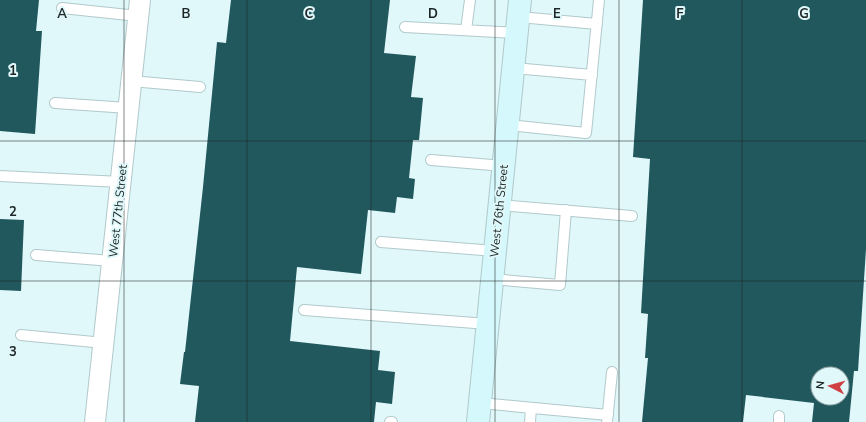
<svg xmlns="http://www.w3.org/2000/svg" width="866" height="422" viewBox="0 0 866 422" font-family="'Nunito Sans',sans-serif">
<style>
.building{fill:#21585d;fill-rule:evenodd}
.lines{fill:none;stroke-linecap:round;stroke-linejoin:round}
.lane-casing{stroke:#b2c9cb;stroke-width:12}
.street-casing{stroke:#b2c9cb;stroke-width:22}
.secondary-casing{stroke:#b2c9cb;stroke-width:24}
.lane{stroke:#fff;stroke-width:10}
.street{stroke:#fff;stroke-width:20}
.secondary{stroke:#d4f8fb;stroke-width:22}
.grid{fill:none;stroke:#1d2626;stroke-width:1;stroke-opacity:0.55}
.labels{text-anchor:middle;stroke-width:4;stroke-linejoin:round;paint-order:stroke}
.street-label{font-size:12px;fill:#1d2626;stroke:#e0f8fa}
.grid-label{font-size:13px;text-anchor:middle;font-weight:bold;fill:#1d2626;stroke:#e0f8fa;stroke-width:4;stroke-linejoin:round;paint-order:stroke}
</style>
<rect width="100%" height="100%" fill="#e0f8fa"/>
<path class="building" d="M 0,0 L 39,0 L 36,31 L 42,31 L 35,134 L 0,131 Z
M 231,0 L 390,0 L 384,53 L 416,56 L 411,97 L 423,98 L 419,140 L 413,140 L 409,178 L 415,179 L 413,199 L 397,197 L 395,213 L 368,210 L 361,274 L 297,267 L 290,341 L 380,351 L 378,370 L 395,372 L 392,404 L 376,402 L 374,422 L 195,422 L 199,386 L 180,384 L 184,352 L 185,352 L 203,187 L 217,42 L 226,43 Z
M 643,0 L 866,0 L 866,249 L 858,371 L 854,371 L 849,422 L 812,422 L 814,403 L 746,395 L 743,422 L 642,422 L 648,358 L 645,358 L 648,314 L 641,313 L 650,159 L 633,157 ZM 818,374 L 842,374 L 842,398 L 818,398 Z
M 0,219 L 24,220 L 21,291 L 0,290 Z"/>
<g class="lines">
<defs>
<path id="lane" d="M 62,8 L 138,16
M 519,17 L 597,24
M 405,27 L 517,33
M 466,30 L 470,0
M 514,68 L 592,75
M 131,81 L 200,87
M 55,103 L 128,108
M 508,125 L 586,133 L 599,0
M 431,160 L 504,166
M 0,176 L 121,182
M 500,205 L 632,216
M 381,242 L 495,251
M 36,255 L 112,261
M 492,279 L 560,285 L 566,210
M 304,310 L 488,324
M 21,335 L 104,343
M 480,403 L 608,415
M 390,422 L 392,422
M 530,422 L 531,408
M 607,422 L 612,372
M 779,422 L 779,416"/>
<path id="street" d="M 95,422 L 140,0"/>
<path id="secondary" d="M 478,422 L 520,0"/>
</defs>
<use href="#lane" class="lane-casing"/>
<use href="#street" class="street-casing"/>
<use href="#secondary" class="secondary-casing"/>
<use href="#lane" class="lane"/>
<use href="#street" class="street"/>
<use href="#secondary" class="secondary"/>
</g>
<path class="grid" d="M 124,0 L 124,422M 247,0 L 247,422M 371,0 L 371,422M 495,0 L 495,422M 619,0 L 619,422M 742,0 L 742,422M 0,141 L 866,141M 0,281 L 866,281"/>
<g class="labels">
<g class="street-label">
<text transform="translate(118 211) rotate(-84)" y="4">West 77th Street</text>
<text transform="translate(499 211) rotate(-84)" y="4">West 76th Street</text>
</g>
</g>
<g class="grid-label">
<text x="62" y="18">A</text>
<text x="186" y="18">B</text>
<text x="309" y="18">C</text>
<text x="433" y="18">D</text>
<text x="557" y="18">E</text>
<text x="680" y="18">F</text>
<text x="804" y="18">G</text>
<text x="13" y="75">1</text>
<text x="13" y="216">2</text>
<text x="13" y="356">3</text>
</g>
<g transform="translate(830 386) rotate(276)"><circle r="19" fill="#e0f8fa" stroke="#92a4a5"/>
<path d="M0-3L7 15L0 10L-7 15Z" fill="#d04043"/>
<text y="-6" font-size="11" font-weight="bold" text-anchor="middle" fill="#1d2626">N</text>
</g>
</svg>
